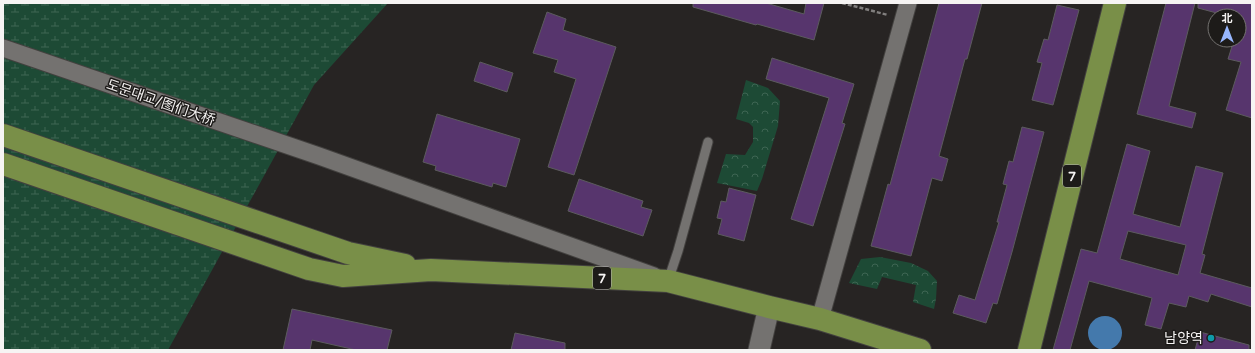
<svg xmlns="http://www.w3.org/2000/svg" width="1255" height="353" viewBox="0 0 1255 353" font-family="'Varela Round','Noto Sans SC','Noto Sans KR',sans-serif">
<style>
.forest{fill:url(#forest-crowns)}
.wetland{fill:url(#wetland-marsh)}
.water{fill:#4479ac}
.building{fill:#57356d;stroke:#5c5b5e;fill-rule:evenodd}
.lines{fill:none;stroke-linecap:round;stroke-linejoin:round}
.service-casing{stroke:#43413f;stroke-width:11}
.minor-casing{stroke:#43413f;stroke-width:19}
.tertiary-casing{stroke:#43413f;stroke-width:23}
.primary-casing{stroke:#43413f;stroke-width:24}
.path{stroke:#817f7e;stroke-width:2.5;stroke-dasharray:4 2;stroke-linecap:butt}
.service{stroke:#747270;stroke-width:9}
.minor{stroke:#747270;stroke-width:17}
.tertiary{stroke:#747270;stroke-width:21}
.primary{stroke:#798f48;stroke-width:22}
.culture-dot{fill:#0f9aa8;stroke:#1d1b19;stroke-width:1.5}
.labels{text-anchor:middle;stroke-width:3;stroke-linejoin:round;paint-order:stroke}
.shield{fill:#1d1b19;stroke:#b5b3b2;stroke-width:1}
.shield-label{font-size:13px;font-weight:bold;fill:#f6f4f3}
.street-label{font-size:14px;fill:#f6f4f3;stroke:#1d1b19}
.poi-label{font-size:14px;fill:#f6f4f3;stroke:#1d1b19;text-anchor:end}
</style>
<defs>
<pattern id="forest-crowns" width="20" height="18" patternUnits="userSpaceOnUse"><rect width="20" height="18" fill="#1d4a35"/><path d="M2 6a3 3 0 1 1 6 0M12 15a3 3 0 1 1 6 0" fill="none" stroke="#3e6553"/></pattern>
<pattern id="wetland-marsh" width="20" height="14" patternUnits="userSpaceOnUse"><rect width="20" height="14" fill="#1d4a35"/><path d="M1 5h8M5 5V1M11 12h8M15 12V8" fill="none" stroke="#3e6553"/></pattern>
</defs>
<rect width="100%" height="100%" fill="#272423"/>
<path class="forest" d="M 746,80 L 768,88 L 780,101 L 778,126 L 762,179 L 757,191 L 717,183 L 726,154 L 745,155 L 753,142 L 753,127 L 749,123 L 736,119 Z
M 880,257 L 911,263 L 928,271 L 937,281 L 936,299 L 934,309 L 913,302 L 916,285 L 882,277 L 877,289 L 849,283 L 861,259 Z"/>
<path class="wetland" d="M 3,3 L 388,3 L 314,85 L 168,350 L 3,350 Z"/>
<path class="water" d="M1088 333a17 17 0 1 1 34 0a17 17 0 1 1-34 0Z"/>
<path class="building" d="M 693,3 L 766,3 L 804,14 L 806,3 L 824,3 L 814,40 L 757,24 L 756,25 L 693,7 Z
M 939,3 L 982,3 L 967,59 L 965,59 L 939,156 L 948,159 L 942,181 L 932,178 L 911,256 L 871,246 L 888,184 L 890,185 Z
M 1166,3 L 1195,3 L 1169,106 L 1196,113 L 1192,128 L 1137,114 Z
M 1198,3 L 1252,3 L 1252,118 L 1226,110 L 1241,62 L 1228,59 L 1234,40 L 1239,40 L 1239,16 L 1228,16 L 1198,8 Z
M 1057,5 L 1079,10 L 1053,105 L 1032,100 L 1042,63 L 1037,62 L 1044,39 L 1048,40 Z
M 547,12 L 566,19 L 563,30 L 616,47 L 574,175 L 548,167 L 576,79 L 554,72 L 558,60 L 533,53 Z
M 772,58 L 854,84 L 842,123 L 845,124 L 813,226 L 791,219 L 829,98 L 766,79 Z
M 480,62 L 513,73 L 507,92 L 474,81 Z
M 437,114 L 520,139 L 506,187 L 493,183 L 492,187 L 435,170 L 436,166 L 423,162 Z
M 1022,127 L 1044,132 L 1012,252 L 997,304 L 993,303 L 986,323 L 953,313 L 959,295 L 975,300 L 999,222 L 997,222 L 1007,185 L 1003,184 L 1009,161 L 1013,162 Z
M 1127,144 L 1150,151 L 1133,214 L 1180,227 L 1196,166 L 1223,173 L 1202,254 L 1205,255 L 1200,273 L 1252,288 L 1252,307 L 1211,294 L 1208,302 L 1189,296 L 1186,307 L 1169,303 L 1161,329 L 1145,325 L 1152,298 L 1089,281 L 1070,350 L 1053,350 L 1081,249 L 1097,253 ZM 1128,231 L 1186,245 L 1178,275 L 1120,259 Z
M 579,179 L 643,201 L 641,207 L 652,210 L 643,236 L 568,211 Z
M 729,188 L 756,195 L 744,241 L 718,234 L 722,219 L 717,218 L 721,201 L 726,202 Z
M 292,309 L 392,330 L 387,350 L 356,350 L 312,340 L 310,350 L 283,350 Z
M 1200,332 L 1249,345 L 1249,350 L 1195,350 Z
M 515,333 L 565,343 L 565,350 L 511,350 Z"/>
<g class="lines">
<defs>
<path id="service" d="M 668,281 L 678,251 L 708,142"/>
<path id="minor" d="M 3,48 L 319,156 L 654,276
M 820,319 L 908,3"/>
<path id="tertiary" d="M 759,350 L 769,307"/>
<path id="primary" d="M 3,135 L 348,253 L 405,265
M 3,164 L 309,269 L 343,276 L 431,270 L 668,281 L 769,307 L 820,319 L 920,350
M 1029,350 L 1115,3"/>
</defs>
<use href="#service" class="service-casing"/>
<use href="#minor" class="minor-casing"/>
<use href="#tertiary" class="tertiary-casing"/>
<use href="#primary" class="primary-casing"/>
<path class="path" d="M 842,3 L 888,15"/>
<use href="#service" class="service"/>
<use href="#minor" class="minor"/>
<use href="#tertiary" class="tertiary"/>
<use href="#primary" class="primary"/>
</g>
<circle class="culture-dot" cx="1211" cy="338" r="4"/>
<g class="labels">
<g class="shield">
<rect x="1063" y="165" width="18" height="22" rx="3"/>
<rect x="593" y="267" width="18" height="22" rx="3"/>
</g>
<g class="shield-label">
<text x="1072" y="181">7</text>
<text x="602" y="283">7</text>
</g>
<g class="street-label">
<text transform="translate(161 102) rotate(19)" y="5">도문대교/图们大桥</text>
</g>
<g class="poi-label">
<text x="1203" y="343">남양역</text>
</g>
</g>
<rect width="1255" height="353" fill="none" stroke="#f6f4f3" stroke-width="8"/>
<g transform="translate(1227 28)"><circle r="19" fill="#1d1b19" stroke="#747270"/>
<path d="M0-3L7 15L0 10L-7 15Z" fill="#97b6fd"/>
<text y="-6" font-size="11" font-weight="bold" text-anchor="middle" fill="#f6f4f3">北</text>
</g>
</svg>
